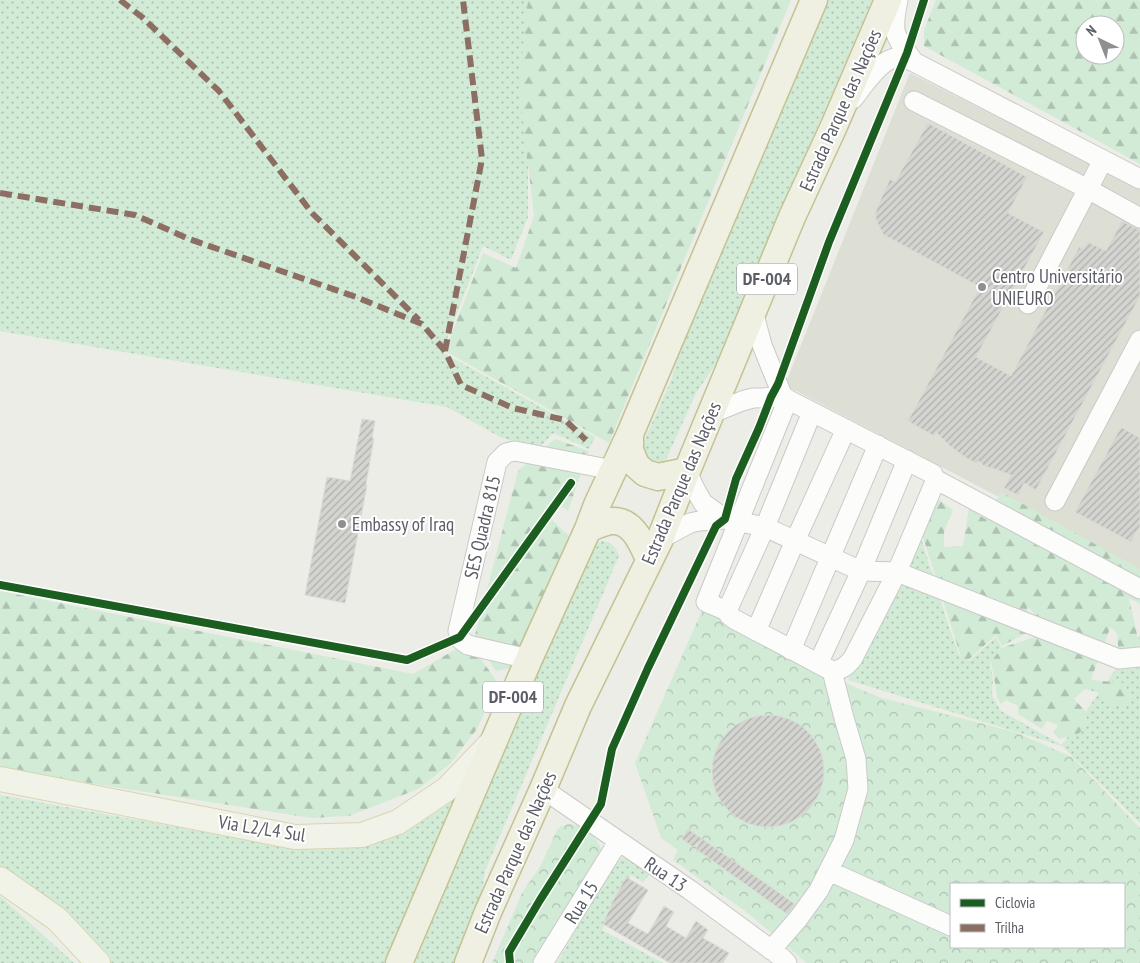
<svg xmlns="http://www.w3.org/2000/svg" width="1140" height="963" viewBox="0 0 1140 963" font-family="'PT Sans Narrow',sans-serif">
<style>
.education{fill:#ddded4}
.grass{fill:url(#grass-dots)}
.forest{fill:url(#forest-firs);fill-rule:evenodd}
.park{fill:url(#park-crowns);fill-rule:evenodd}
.building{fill:url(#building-hatch);stroke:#dcdcd6}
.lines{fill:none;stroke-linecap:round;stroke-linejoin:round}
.minor-casing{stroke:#c9cac9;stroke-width:21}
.major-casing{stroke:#d7d6b2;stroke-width:26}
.highway-casing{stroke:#c4c293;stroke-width:29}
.minor{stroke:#fcfcfb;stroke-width:19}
.major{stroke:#f2f3e8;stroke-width:24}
.highway{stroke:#eff0e1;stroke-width:26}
.quiet{stroke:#8d6e63;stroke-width:6;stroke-dasharray:12 6;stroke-linecap:butt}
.cycleway-casing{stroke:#fff;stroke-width:11}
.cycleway{stroke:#1b5e20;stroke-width:8}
.poi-dot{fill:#8e8f93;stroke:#fff;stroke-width:2}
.labels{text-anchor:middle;stroke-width:4;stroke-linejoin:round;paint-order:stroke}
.shield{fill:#fff;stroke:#8c8e94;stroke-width:1}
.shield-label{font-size:18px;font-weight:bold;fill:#5b5d66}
.street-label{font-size:19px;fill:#5b5d66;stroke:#fff}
.poi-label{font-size:19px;fill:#5b5d66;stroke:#fff;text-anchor:start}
</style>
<defs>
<pattern id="grass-dots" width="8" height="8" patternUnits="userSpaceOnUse" patternTransform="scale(1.25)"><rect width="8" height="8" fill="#d2ebd6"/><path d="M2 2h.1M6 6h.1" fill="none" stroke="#adc2b1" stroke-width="1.8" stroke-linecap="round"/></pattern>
<pattern id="forest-firs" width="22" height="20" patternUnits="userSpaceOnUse" patternTransform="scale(1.25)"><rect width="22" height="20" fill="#d2ebd6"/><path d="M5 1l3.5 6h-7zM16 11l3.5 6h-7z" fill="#adc2b1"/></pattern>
<pattern id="park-crowns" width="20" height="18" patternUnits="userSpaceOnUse" patternTransform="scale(1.25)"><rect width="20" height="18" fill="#d2ebd6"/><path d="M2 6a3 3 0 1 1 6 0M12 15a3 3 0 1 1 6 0" fill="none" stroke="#adc2b1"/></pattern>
<pattern id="building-hatch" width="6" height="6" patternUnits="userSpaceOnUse" patternTransform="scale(1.25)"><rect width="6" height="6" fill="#d4d4d0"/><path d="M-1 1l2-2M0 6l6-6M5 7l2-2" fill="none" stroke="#afafad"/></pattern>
</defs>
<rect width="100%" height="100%" fill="#ecede6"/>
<path class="education" d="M 910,73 L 1140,189 L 1140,571 L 785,385 Z"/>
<path class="grass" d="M 0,0 L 528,0 L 528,217 L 511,260 L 483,246 L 442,352 L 595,437 L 589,449 L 553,433 L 537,450 L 500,437 L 447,407 L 0,331 Z
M 825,0 L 872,0 L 715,365 L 696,393 L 665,462 L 660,464 L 649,464 L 641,448 L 672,378 L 680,344 Z
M 919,532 L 950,630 L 960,657 L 969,661 L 996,637 L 1001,647 L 990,664 L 993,678 L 992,695 L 1001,711 L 1062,745 L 1140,635 L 1140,823 L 1062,746 L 848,680 Z
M 604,541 C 613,543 616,548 619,556 L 485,871 L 480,903 L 457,963 L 415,963 L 588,551 C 593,545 596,542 604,541 Z
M 0,795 L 286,847 C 352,856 405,840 456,797 L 386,963 L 110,963 L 94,945 L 0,869 Z
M 623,857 L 654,869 L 643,882 L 631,875 L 602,930 L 663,963 L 557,963 L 612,867 Z
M 0,896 L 74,963 L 0,963 Z"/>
<path class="forest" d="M 528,0 L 791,0 L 609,443 L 445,351 L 483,253 L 516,268 L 534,216 L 519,86 Z
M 936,0 L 1140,0 L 1140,164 L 924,46 L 924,30 ZM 1085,25 L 1115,25 L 1115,55 L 1085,55 Z
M 555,439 L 589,451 L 568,511 L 553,499 L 547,515 L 573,540 L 512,668 L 496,671 L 474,639 L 518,471 Z
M 1001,492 L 1140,569 L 1140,605 L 1139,603 L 1129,598 L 1140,648 L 1119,659 L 1117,633 L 1110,627 C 1105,646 1097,662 1091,680 L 1125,683 L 1132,701 L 1113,707 L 1097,692 L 1085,689 L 1074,699 L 1086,712 L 1088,725 L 1078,734 L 1059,739 L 1054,732 L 1058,725 L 1047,721 L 1042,729 L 1018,714 L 1018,706 L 1006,700 L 1001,704 L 997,697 L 995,683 L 991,662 L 1001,648 L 1038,636 L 1041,621 L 1027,606 L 1030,631 L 1002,646 L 996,635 L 967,661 L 961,657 L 922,534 L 936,498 L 953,510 L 944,532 L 944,547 L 963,546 L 969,507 L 985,519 Z
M 0,591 L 413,674 L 458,648 L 477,654 L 494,677 L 497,684 L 477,729 L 450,764 L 418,789 L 349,816 L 311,818 L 0,769 Z"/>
<path class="park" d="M 703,608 L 826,673 L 857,688 L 882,698 L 1015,732 L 1072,757 L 1140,828 L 1140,963 L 807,963 L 745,911 L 673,860 L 678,850 L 661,838 L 635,763 ZM 951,884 L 1124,884 L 1124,947 L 951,947 Z
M 568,824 C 583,824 601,839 602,854 L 536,963 L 492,963 L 522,893 L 541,865 L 557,830 L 560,827 Z"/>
<path class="building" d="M 928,123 L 1027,177 L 1008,213 L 1044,232 L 976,357 L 1011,376 L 1079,247 L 1084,249 L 1088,242 L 1106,251 L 1122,221 L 1135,228 L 1140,229 L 1140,296 L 1036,490 L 1024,483 L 1018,495 L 1004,488 L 1011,475 L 995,469 L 984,466 L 979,461 L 976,463 L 968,459 L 951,447 L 936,432 L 934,436 L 908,421 L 980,287 L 886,236 L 883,234 L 878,224 L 875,216 L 877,208 L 890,179 L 895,182 Z
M 362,419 L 375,421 L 372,438 L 374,438 L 366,484 L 367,485 L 345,603 L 305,595 L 327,477 L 350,481 Z
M 1121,427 L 1140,438 L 1140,526 L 1131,542 L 1075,512 Z
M712 771a56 56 0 1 1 112 0a56 56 0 1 1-112 0Z
M 688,829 L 795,904 L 789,912 L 787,914 L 696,849 L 701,840 L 693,847 L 682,839 Z
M 626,877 L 648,890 L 628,923 L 648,934 L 664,906 L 674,912 L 666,926 L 686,938 L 696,921 L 708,930 L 703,938 L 729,953 L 723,963 L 670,963 L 603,924 L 612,903 Z"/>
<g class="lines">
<defs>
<path id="minor" d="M 898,0 C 891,34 894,35 914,62
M 853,99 C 863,87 880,58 897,58 C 902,58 909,60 914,62 L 1140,179
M 914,101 L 1088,189 L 1140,218
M 1028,304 L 1103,160
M 753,311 L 762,345 L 783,397
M 710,414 L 742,401 L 753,398 L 783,397 L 933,474 L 935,479 L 934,484 L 897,572 L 853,658 C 847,666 842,670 832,671 L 734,619 L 729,615 L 727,611 L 706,602 L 788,399
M 687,471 L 695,489 L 703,503 L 725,519
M 935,479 L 1140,589
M 1055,501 L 1140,340
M 660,539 L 690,523 L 699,521 L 725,519 L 765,527 L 861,571 L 897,572 L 1119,659 L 1140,657
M 727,611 L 765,527 L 812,412
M 756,631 L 795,541 L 846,429
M 791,650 L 878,445
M 529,659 L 468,645 L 461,640 L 458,631 L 497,462 L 506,453 L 515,451 L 613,470
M 818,664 L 861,571 L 907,460
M 543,789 L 690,890 L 781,957 L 787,963
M 829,871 L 951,926
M 771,950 L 798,919 L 819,890 L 844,840 L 858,789 L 856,759 L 844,718 L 832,671
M 543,963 L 618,842"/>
<path id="major" d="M 0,779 L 295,837 L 362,835 L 398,822 L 447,789 L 492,742
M 0,879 L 57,919 L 98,963"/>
<path id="highway" d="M 630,434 L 630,450 L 636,465 L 645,473 L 658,477 L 687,471
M 588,529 C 595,526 604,522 611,521 C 633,519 642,544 649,559
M 399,963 L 529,659 L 588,529 L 597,505 L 630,434 L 814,0
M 468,963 L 488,912 L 543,789 L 578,706 L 660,539 L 687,471 L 792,217 L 834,126 L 888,0"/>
</defs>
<use href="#minor" class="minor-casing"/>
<use href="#major" class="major-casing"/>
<use href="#highway" class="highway-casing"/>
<use href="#minor" class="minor"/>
<use href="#major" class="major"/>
<use href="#highway" class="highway"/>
<path class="quiet" d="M 120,0 L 142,17 L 219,91 L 312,213 L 419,320
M 0,193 L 135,215 L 189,239 L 356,297 L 422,324 L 445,351 L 461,385 L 513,408 L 565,420 L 586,440
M 445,351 L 482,159 L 463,0"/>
<defs>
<path id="cycleway" d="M 0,585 L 407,660 L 460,637 L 571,483
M 510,963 L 509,952 L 540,900 L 601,804 L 612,749 L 648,668 L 716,526 L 725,519 L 736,479 L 759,428 L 771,397 L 778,384 L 829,242 L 907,53 L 924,0"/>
</defs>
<use href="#cycleway" class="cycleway-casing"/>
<use href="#cycleway" class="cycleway"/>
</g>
<g class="poi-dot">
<circle cx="982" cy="287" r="5"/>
<circle cx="342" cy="524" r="5"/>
</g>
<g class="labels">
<g class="shield">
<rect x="737" y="263.5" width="60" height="31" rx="4"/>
<rect x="483" y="681.5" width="60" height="31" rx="4"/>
</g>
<g class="shield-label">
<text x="767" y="285">DF-004</text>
<text x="513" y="703">DF-004</text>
</g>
<g class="street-label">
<text transform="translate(840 110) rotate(-66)" y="7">Estrada Parque das Nações</text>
<text transform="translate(681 483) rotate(-67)" y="7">Estrada Parque das Nações</text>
<text transform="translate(482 527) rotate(-77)" y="7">SES Quadra 815</text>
<text transform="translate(262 828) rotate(9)" y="7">Via L2/L4 Sul</text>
<text transform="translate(515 852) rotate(-66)" y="7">Estrada Parque das Nações</text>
<text transform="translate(666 874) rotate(34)" y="7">Rua 13</text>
<text transform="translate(581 902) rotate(-58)" y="7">Rua 15</text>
</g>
<g class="poi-label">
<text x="992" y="283">Centro Universitário<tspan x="992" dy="22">UNIEURO</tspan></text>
<text x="352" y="531">Embassy of Iraq</text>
</g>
</g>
<rect x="950" y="883" width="175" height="65" fill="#ffffff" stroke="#bdbec2"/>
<rect x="960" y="899" width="25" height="8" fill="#1b5e20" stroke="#bdbec2"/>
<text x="995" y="908" font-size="15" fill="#5b5d66">Ciclovia</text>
<rect x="960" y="924" width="25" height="8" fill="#8d6e63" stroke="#bdbec2"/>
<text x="995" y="933" font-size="15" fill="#5b5d66">Trilha</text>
<g transform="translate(1100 40) rotate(317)"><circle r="24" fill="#ffffff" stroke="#bdbec2"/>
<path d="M0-4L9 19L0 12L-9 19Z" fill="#8e8f93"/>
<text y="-8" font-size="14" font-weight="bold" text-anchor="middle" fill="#5b5d66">N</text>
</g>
</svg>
